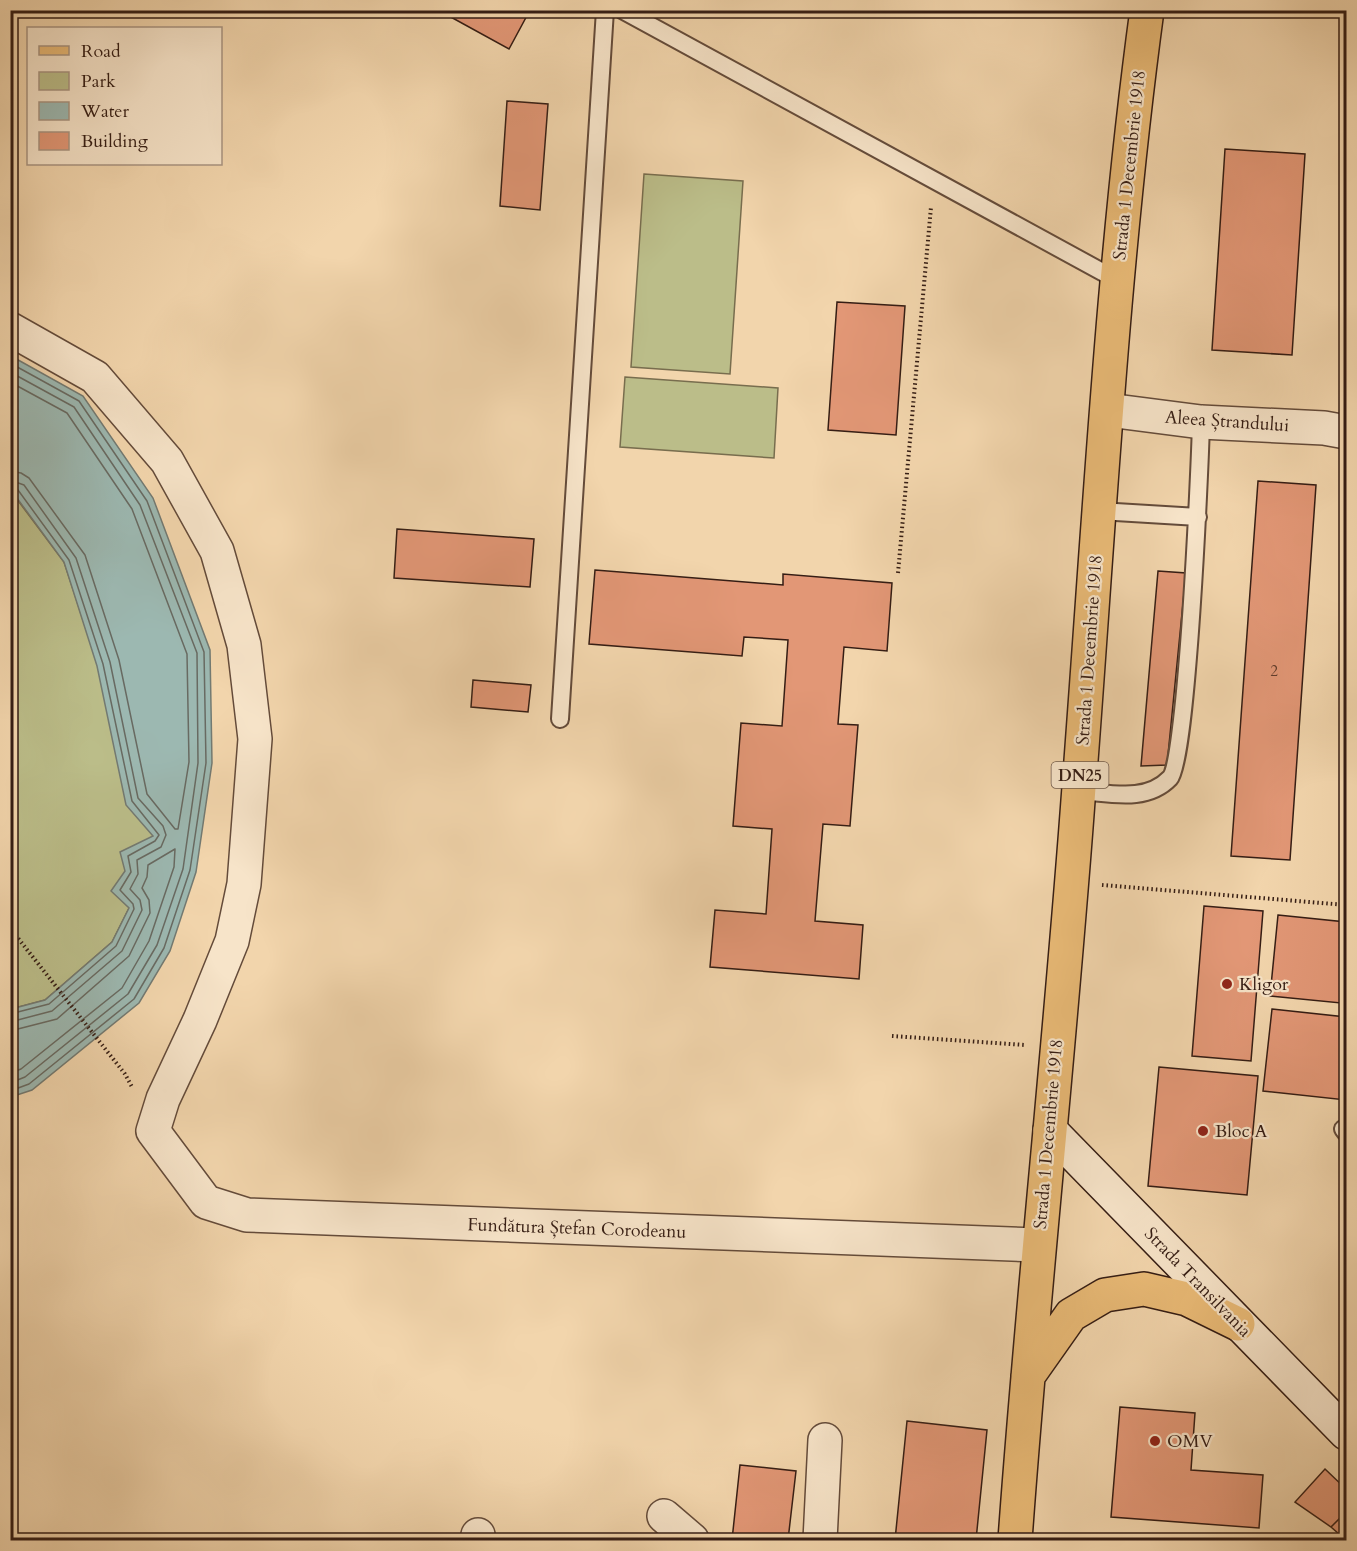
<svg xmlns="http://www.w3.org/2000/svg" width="1357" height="1551" viewBox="0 0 1357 1551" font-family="Cardo,serif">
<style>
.green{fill:#bbbd89;stroke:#786d4e;stroke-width:1.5}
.water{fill:#9cb8b1;stroke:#737a72;stroke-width:1.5}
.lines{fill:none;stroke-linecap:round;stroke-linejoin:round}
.shore{stroke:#686a62;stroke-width:1.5}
.building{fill:#e29776;stroke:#351d14;stroke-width:1.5}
.service-casing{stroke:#644b3a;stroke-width:20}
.minor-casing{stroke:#644b3a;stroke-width:36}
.secondary-casing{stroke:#351d14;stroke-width:36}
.primary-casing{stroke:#351d14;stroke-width:36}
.path{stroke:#351d14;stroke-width:4;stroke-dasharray:1.5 3;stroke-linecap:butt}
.service{stroke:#f7e4c9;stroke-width:16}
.minor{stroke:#f7e4c9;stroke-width:33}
.secondary{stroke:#f7e4c9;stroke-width:33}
.primary{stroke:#e9ba76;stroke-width:33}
.poi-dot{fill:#8f2418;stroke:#f7e4c9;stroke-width:2}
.labels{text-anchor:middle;stroke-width:4.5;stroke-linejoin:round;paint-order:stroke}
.number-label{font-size:15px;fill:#603c2c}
.shield{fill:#f7e4c9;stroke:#6f594a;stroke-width:1.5}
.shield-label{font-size:16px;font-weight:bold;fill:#351d14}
.street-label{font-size:18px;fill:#351d14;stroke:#f7e4c9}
.poi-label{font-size:18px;fill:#351d14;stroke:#f7e4c9;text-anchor:start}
</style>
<rect width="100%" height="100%" fill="#f2d5ac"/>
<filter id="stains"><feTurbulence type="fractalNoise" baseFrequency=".00333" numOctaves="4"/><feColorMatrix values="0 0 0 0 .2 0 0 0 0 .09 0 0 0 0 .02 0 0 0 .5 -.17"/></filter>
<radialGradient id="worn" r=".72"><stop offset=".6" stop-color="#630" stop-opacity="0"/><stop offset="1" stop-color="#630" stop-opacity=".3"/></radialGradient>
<path class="green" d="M 644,174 L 743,181 L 730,374 L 631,367 Z
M 625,377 L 778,388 L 774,458 L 620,447 Z
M 10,490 L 64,562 L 154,836 L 125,871 L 129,908 L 112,942 L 45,1000 L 11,1009 Z"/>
<path class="water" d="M 11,356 L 83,396 L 153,498 L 210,650 L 212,763 L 196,872 L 170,951 L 139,1003 L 32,1090 L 11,1097 L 11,1009 L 45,1000 L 112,942 L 129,908 L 111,891 L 125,871 L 120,852 L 153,836 L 126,805 L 97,666 L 64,562 L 11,490 Z"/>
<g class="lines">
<path class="shore" d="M 10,363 L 79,401 L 147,501 L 204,652 L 206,763 L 190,870 L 164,948 L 134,999 L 29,1084 L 10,1091
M 10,372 L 74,407 L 140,505 L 197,653 L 198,763 L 183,869 L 157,945 L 128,994 L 25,1077 L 10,1083
M 10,382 L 67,413 L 132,509 L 187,654 L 189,762 L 178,829 L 175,829 L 147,794 L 119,660 L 85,555 L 29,478 L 21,473 L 10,471
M 10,480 L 24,485 L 76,558 L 110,662 L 138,798 L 163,826 L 166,835 L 161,847 L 137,860 L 138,874 L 130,889 L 140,900 L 142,910 L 122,951 L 52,1011 L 10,1022
M 10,488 L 18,490 L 69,560 L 103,664 L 132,801 L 159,835 L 155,841 L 128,856 L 131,872 L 120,890 L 133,904 L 134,909 L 116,946 L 49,1004 L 10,1014
M 10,1031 L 57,1019 L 129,956 L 150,913 L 149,900 L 142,888 L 147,877 L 148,865 L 175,849 L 174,867 L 149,941 L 122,988 L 21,1069 L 10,1073"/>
</g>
<path class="building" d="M 438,10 L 530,10 L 509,49 Z
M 507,101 L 548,104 L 540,210 L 500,206 Z
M 1225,149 L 1305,154 L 1292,355 L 1212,350 Z
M 837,302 L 905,306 L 896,435 L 828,430 Z
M 1258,481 L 1316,485 L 1290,860 L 1231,856 Z
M 397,529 L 534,539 L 530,587 L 394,578 Z
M 595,570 L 783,585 L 783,574 L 892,583 L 887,651 L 844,647 L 838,724 L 858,725 L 850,826 L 823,824 L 815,921 L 863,925 L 859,979 L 710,967 L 715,910 L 766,914 L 772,829 L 733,826 L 741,723 L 782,726 L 788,640 L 744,637 L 742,656 L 589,644 Z
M 1158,571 L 1186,573 L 1167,765 L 1141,766 Z
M 473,680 L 531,685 L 528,712 L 471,707 Z
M 1204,906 L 1263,911 L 1251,1061 L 1192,1056 Z
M 1278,915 L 1346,922 L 1341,1003 L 1270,996 Z
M 1272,1009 L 1346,1017 L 1346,1100 L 1263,1091 Z
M 1159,1067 L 1258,1076 L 1247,1195 L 1148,1186 Z
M 1120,1407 L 1195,1413 L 1191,1470 L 1263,1475 L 1259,1528 L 1111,1517 Z
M 907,1421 L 987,1430 L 976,1540 L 895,1540 Z
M 740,1465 L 796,1471 L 788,1540 L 732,1540 Z
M 1325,1469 L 1346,1489 L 1346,1512 L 1331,1527 L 1295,1502 Z
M 1346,1512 L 1346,1540 L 1331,1527 Z"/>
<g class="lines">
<defs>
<path id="service" d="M 622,10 L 1117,280
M 1099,511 L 1198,517
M 560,719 L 605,10
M 1079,791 C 1110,793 1146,803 1170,778 C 1187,760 1200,466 1201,422
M 1343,1129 L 1346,1133"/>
<path id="minor" d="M 10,329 L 95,377 L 167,461 L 217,551 L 244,645 L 255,739 L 244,884 L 232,941 L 200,1020 L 163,1099 L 153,1131 L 206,1202 L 247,1215 L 1038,1245
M 1108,410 L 1201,422 L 1324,428 L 1346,432
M 664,1516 L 692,1540
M 477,1540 L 478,1535
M 820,1540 L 825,1440"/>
<path id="secondary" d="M 1050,1130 L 1346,1433"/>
<path id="primary" d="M 1028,1376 L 1071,1315 L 1105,1295 L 1144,1289 L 1187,1299 L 1238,1324
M 1015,1540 C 1033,1289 1061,1038 1079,787 C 1099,528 1112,268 1147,10"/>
</defs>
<use href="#service" class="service-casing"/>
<use href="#minor" class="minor-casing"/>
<use href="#secondary" class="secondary-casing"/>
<use href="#primary" class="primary-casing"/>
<path class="path" d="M 898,573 L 931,207
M 1102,885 L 1346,905
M 10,928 L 125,1074 L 132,1087
M 892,1036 L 1025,1045"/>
<use href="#service" class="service"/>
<use href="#minor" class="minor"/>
<use href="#secondary" class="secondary"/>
<use href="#primary" class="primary"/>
</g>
<g class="poi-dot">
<circle cx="1227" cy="984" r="6"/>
<circle cx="1203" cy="1131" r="6"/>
<circle cx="1155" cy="1441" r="6"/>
</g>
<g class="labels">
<g class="number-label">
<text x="1274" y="676">2</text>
</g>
<rect class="shield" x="1051.5" y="762" width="57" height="26" rx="4.5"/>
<g class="shield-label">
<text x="1080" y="781">DN25</text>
</g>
<g class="street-label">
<text transform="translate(1129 165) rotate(-84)" y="6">Strada 1 Decembrie 1918</text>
<text transform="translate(1227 421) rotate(4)" y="6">Aleea Ștrandului</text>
<text transform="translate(1089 650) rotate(-86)" y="6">Strada 1 Decembrie 1918</text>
<text transform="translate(1048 1134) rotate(-85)" y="6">Strada 1 Decembrie 1918</text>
<text transform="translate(577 1228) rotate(2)" y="6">Fundătura Ștefan Corodeanu</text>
<text transform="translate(1198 1282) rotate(46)" y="6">Strada Transilvania</text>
</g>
<g class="poi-label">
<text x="1239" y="990">Kligor</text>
<text x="1215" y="1137">Bloc A</text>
<text x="1167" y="1447">OMV</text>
</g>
</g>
<rect width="1357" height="1551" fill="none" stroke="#f2d5ac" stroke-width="36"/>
<rect x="12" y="12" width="1333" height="1527" fill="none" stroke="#351d14" stroke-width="3"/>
<rect x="18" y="18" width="1321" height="1515" fill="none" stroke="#351d14" stroke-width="1.5"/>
<rect x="27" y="27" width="195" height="138" fill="#f7e4c9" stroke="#a99481" stroke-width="1.5"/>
<rect x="39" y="46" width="30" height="9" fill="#e9ba76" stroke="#a99481" stroke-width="1.5"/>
<text x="81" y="57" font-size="18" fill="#351d14">Road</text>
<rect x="39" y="72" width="30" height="18" fill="#bbbd89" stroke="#a99481" stroke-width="1.5"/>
<text x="81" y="87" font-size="18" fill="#351d14">Park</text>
<rect x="39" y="102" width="30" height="18" fill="#9cb8b1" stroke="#a99481" stroke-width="1.5"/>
<text x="81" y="117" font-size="18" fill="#351d14">Water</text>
<rect x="39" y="132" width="30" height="18" fill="#e29776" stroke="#a99481" stroke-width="1.5"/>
<text x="81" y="147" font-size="18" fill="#351d14">Building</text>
<rect width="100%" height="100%" filter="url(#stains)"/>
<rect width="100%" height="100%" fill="url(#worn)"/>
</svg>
